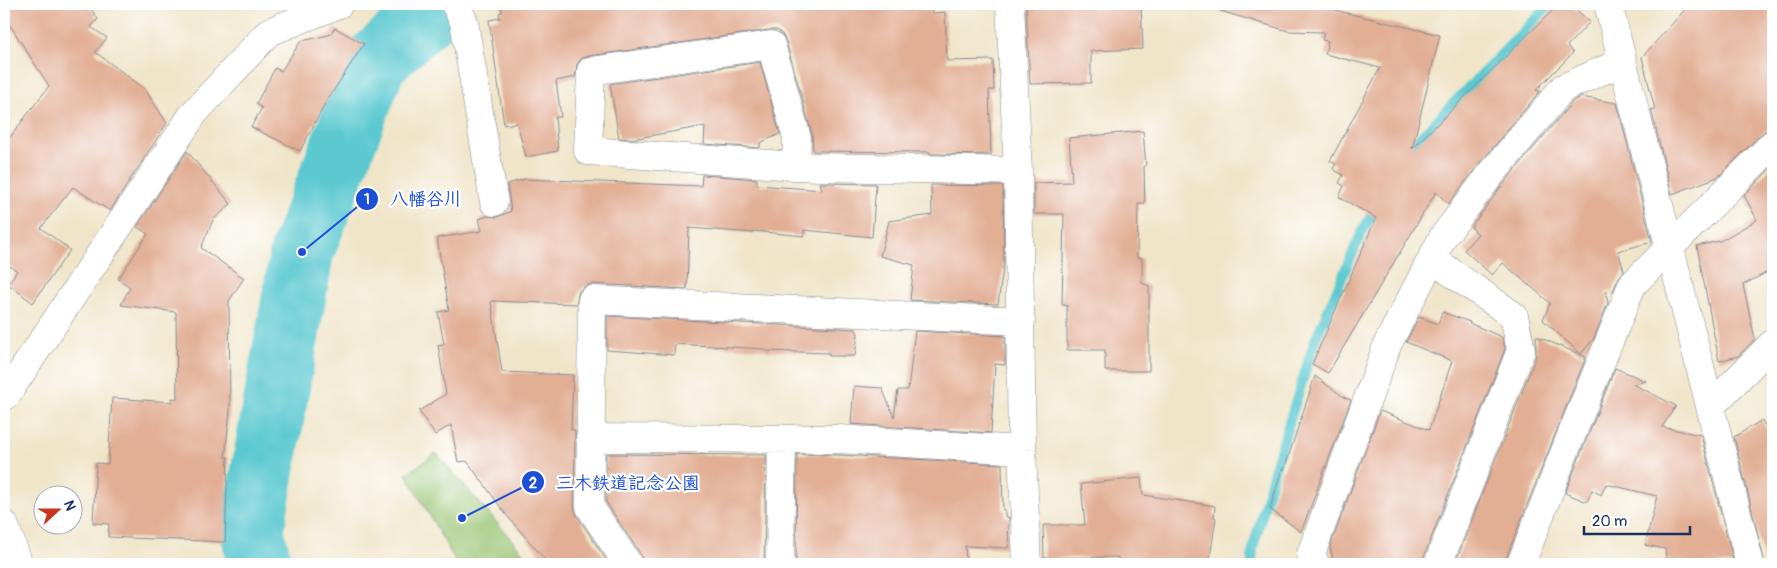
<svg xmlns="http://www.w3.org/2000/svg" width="1777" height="568" viewBox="0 0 1777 568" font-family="Pangolin,'Klee One',sans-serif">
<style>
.green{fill:#98c472;stroke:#5a7a68}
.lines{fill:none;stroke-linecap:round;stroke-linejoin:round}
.stream{stroke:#5cc9d0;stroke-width:10}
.river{stroke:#5cc9d0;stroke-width:64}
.building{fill:#e2ae94}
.minor-casing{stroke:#868a94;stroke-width:29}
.major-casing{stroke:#868a94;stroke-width:29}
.minor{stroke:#fff;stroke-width:28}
.major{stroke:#fff;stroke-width:28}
.leader{fill:none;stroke:#1d4ed8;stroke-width:2}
.callout-dot{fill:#1d4ed8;stroke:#fff;stroke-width:2}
.mark-label{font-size:15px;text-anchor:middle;font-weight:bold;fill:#fff}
.callout-label{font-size:18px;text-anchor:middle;font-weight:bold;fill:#1d4ed8;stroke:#fff;stroke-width:4.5;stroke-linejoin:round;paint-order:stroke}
</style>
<rect width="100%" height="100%" fill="#fff"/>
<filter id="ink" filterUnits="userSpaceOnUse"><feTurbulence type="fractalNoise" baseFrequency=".02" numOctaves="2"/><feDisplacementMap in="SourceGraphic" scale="10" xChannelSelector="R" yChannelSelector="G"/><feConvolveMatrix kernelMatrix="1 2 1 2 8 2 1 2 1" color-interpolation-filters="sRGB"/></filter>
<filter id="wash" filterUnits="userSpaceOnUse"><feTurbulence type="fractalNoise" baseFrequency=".0096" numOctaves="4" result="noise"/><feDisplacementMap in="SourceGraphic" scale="20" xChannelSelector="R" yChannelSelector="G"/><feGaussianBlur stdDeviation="1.12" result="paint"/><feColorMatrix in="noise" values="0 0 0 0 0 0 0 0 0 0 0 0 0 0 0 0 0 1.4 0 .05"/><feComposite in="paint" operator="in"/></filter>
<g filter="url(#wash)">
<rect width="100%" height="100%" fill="#f0e5c9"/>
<path class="green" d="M 436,453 L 533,564 L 457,564 L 406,474 Z"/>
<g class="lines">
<path class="stream" d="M 1405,153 L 1550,4
M 1252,564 L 1253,548 L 1274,471 L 1315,340 L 1361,234 L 1378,203"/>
<path class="river" d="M 260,564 L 252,531 L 302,252 L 375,62 L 439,4"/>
</g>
<g id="blocks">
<path class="building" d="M 4,4 L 88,4 L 98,19 L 91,27 L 107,38 L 95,52 L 144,88 L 167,123 L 110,211 L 73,187 L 41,228 L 70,250 L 33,303 L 8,284 L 17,271 L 4,262 L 4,145 L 49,86 L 4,16 Z
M 501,4 L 931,4 L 932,13 L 945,12 L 947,61 L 993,60 L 994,90 L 989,90 L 991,155 L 930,154 L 930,152 L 813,151 L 812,134 L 786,41 L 782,34 L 777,30 L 769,30 L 589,56 L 582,58 L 577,64 L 575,77 L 556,81 L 561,117 L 555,117 L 558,151 L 526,157 L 517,123 L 504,125 L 489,20 L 500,18 L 499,13 L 502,12 Z
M 1044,4 L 1141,4 L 1143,49 L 1091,51 L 1091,83 L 1030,84 L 1026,5 Z
M 1221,4 L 1309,4 L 1440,35 L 1412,149 L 1559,4 L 1570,4 L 1590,22 L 1567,46 L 1573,53 L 1536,90 L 1540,91 L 1476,168 L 1448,204 L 1436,192 L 1328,373 L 1312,364 L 1376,218 L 1339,197 L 1344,186 L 1339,183 L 1343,175 L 1333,169 L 1336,164 L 1330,161 L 1380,68 L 1325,54 L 1328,41 L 1322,40 L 1324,32 L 1288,31 L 1220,11 Z
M 1690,4 L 1773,4 L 1773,129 L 1768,129 L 1762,133 L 1718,177 L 1672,194 L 1651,109 L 1655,110 L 1642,57 Z
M 335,28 L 364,44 L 326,102 L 300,151 L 251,127 L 262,108 L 256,104 L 275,68 L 281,71 L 301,41 L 329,35 Z
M 760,62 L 780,134 L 760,143 L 760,148 L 704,144 L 705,126 L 632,139 L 619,138 L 610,84 Z
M 1581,97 L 1617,103 L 1652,242 L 1618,251 L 1624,271 L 1618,279 L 1613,291 L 1606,292 L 1608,303 L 1594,338 L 1581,354 L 1543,320 L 1550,303 L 1503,263 L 1492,275 L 1464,250 L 1478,234 L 1471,227 L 1500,188 L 1573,101 Z
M 1143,131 L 1146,166 L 1144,166 L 1145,204 L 1138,204 L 1137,258 L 1142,258 L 1142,283 L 1149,286 L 1149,371 L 1105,371 L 1105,350 L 1067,350 L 1067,305 L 1062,305 L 1064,214 L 1034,214 L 1034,183 L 1072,182 L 1069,138 Z
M 187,151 L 231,204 L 213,220 L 201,248 L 244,278 L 229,301 L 230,410 L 225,457 L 228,457 L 225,542 L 108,537 L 109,524 L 93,523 L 96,463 L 108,464 L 112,398 L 172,402 L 172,398 L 177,399 L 176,312 L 121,305 L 130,287 L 118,279 L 148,234 L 137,227 Z
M 1773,166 L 1773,269 L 1743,285 L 1755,339 L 1738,356 L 1719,361 L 1697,246 L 1720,241 L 1757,220 L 1744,195 Z
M 702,175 L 757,179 L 757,185 L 822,190 L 820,183 L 876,184 L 872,237 L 804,230 L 804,236 L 753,231 L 753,233 L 689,228 L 687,289 L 593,284 L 585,286 L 579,291 L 576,304 L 491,301 L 502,372 L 573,375 L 571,430 L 575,430 L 574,507 L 577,516 L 609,564 L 549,564 L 508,517 L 467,461 L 458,462 L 451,425 L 435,435 L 419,411 L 446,394 L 438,345 L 444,344 L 438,312 L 449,310 L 437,238 L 482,231 L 479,219 L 488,216 L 497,217 L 511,211 L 507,184 L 525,179 L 701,186 Z
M 931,185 L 1003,186 L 1004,261 L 998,304 L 910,300 L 914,265 L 880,256 L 889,221 L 932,215 Z
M 1442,312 L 1470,322 L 1469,323 L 1502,337 L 1505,349 L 1421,564 L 1334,564 L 1330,547 L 1380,411 L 1429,430 L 1452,361 L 1406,342 L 1419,317 L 1438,324 Z
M 607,316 L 856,329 L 858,334 L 855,356 L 829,356 L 829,353 L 765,351 L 765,349 L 675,344 L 674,355 L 607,350 Z
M 915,331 L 1005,336 L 1005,365 L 995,364 L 991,433 L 851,424 L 854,386 L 882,388 L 894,417 L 898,390 L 908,390 Z
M 1536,336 L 1586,357 L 1506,558 L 1506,564 L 1464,564 L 1456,561 L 1536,356 Z
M 1615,368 L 1646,381 L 1633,384 L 1676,406 L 1662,427 L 1701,435 L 1734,564 L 1667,564 L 1665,549 L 1645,545 L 1657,496 L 1606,484 L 1601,495 L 1592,490 L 1587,502 L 1565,493 Z
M 1315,376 L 1345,398 L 1351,400 L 1301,532 L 1270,509 L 1282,469 L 1284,470 Z
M 1762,420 L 1773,438 L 1773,564 L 1765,564 L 1734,437 Z
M 606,454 L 766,455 L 764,564 L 643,564 L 641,555 L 606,502 Z
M 797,454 L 838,455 L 1002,464 L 1003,510 L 1005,510 L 1005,517 L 1009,517 L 1008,548 L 965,546 L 966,564 L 796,564 Z
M 1141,478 L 1143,495 L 1215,506 L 1214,517 L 1216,518 L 1209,564 L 1118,564 L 1118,557 L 1044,558 L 1043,525 L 1085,525 L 1081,484 Z"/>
</g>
</g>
<g filter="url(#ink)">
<use href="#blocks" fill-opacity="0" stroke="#868a94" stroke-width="1"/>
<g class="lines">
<defs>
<path id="minor" d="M 455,4 L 464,22 L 494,202
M 1010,4 L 1018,171 L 1022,450 L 1027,564
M 1608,4 L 1750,564
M 796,166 L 797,138 L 771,45 L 591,71 L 588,151 L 796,166 L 819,167 L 1018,171
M 1432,259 L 1514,316 L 1521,350 L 1438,564
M 4,396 L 7,394 L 194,113 L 269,32 L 339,4
M 1711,406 L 1773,343
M 590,438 L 838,439 L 1022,450
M 628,564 L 590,507 L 592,300 L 1021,321
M 780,564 L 782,439
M 1315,564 L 1311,554 L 1388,343 L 1443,237 L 1488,178 L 1563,88 L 1622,62
M 1521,564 L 1565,451 L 1632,285 L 1773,144"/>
<path id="major" d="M 4,524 L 19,564"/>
</defs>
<use href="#minor" class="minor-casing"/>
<use href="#major" class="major-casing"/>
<use href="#minor" class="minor"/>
<use href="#major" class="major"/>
</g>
</g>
<path class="leader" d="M302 252L367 199M462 518L533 482"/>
<g class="callout-dot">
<circle cx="302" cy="252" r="5"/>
<circle cx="462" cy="518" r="5"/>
<circle cx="367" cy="199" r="12"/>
<circle cx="533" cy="482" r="12"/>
</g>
<g class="mark-label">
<text x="367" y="204">1</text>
<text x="533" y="488">2</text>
</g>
<g class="callout-label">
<text x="426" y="205">八幡谷川</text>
<text x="628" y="489">三木鉄道記念公園</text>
</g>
<rect width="1777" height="568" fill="none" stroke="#fff" stroke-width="20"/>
<g transform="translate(58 510) rotate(69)"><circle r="24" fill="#ffffff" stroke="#a4acbf"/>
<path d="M0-4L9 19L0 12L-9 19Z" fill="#c8321e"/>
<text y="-8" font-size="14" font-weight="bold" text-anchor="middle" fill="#1b2f5e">N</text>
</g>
<path d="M1584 526v8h106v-8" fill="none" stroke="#1b2f5e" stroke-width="2.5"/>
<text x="1592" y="526" font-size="15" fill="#1b2f5e" stroke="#ffffff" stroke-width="4" paint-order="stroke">20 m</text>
</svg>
